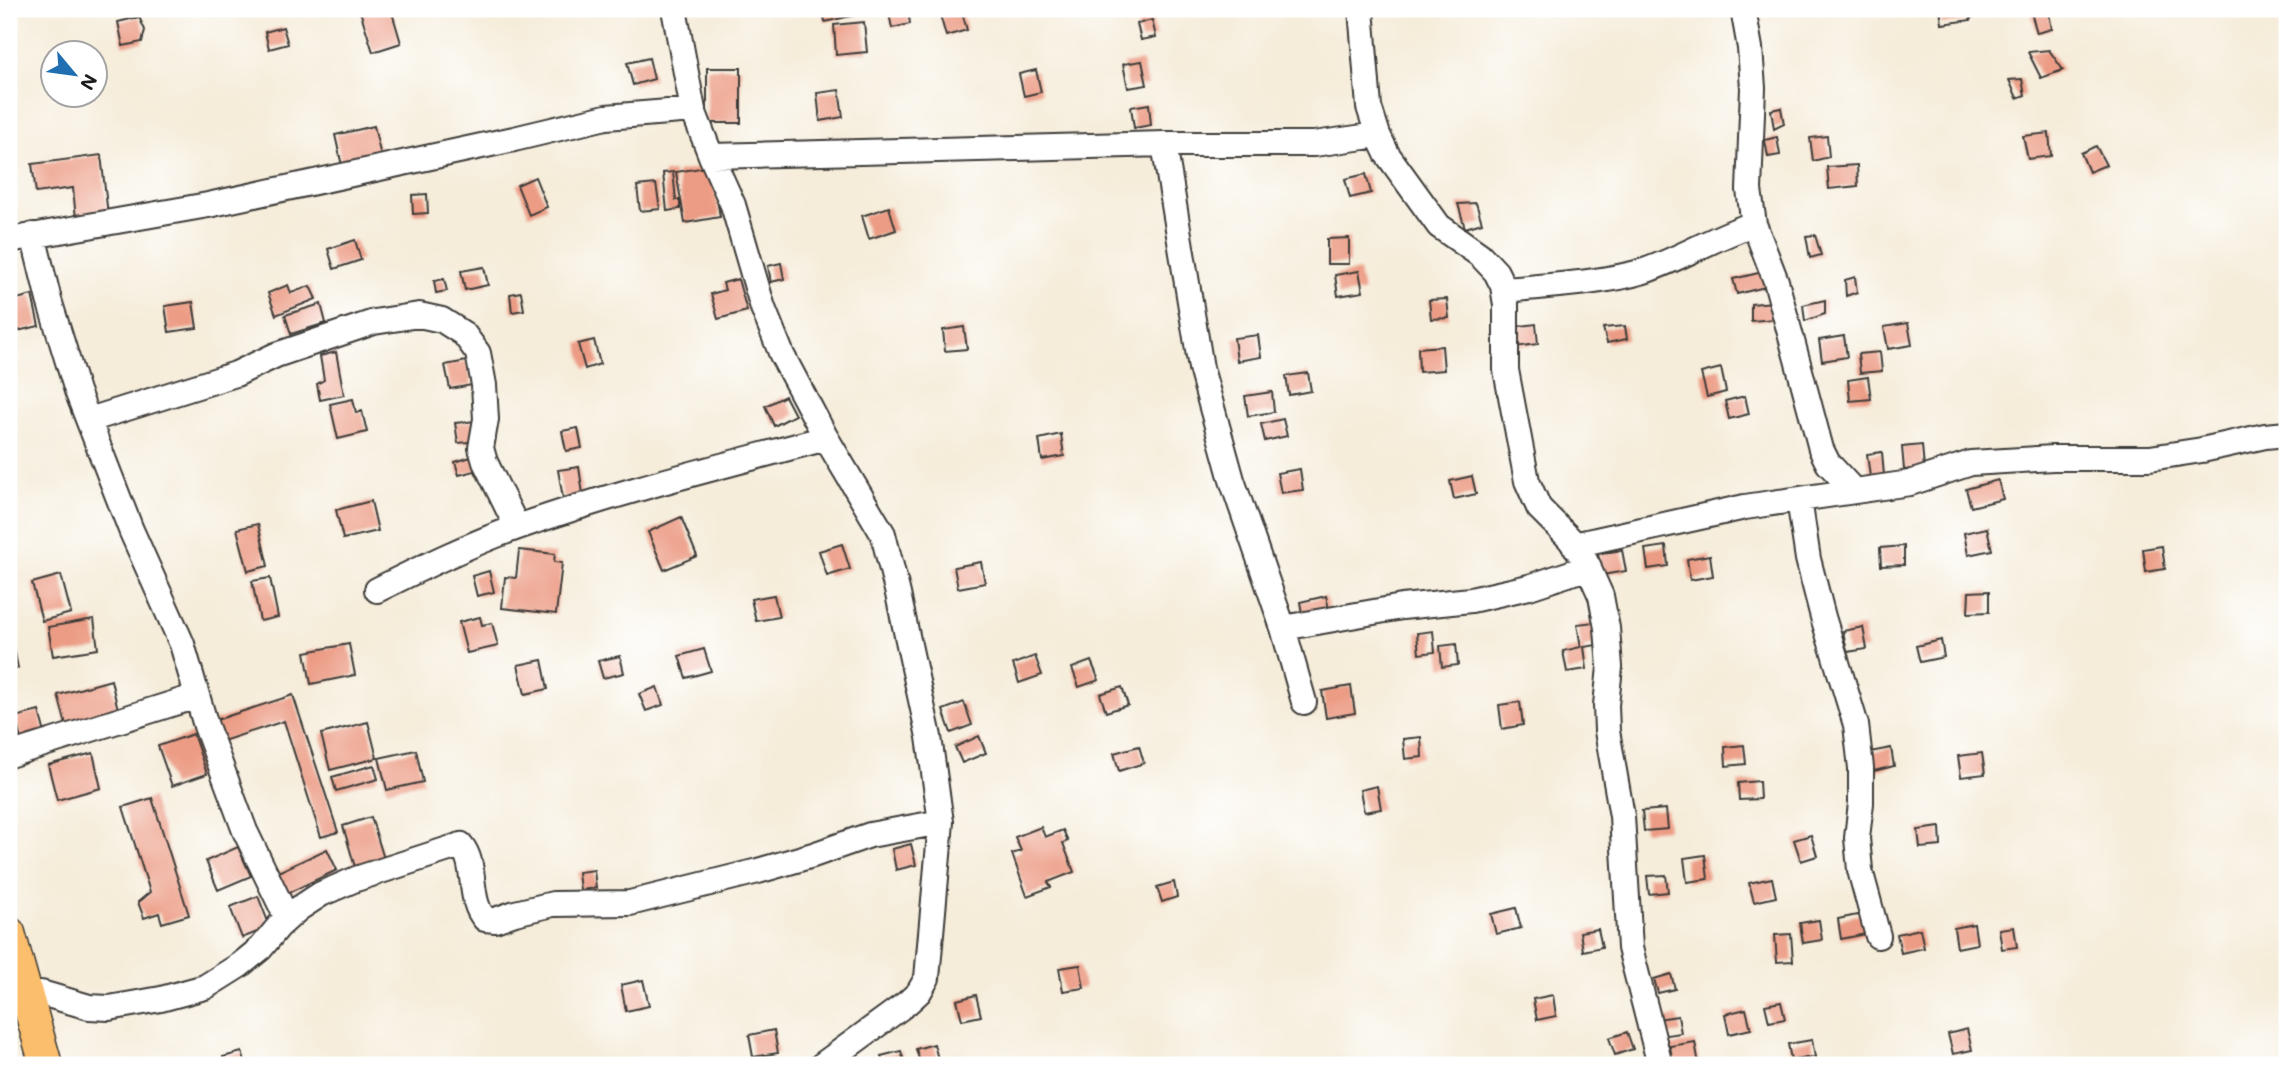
<svg xmlns="http://www.w3.org/2000/svg" width="2296" height="1074" viewBox="0 0 2296 1074" font-family="Mali,sans-serif">
<style>
.building{fill:#ec9c85}
.lines{fill:none;stroke-linecap:round;stroke-linejoin:round}
.minor-casing{stroke:#3d3b38;stroke-width:28}
.major-casing{stroke:#3d3b38;stroke-width:35}
.minor{stroke:#fff;stroke-width:24}
.major{stroke:#fabe6d;stroke-width:32}
</style>
<rect width="100%" height="100%" fill="#fff"/>
<filter id="ink" filterUnits="userSpaceOnUse"><feTurbulence type="fractalNoise" baseFrequency=".0143" numOctaves="2"/><feDisplacementMap in="SourceGraphic" scale="14" xChannelSelector="R" yChannelSelector="G"/><feConvolveMatrix kernelMatrix="1 2 1 2 8 2 1 2 1" color-interpolation-filters="sRGB"/></filter>
<filter id="wash" filterUnits="userSpaceOnUse"><feTurbulence type="fractalNoise" baseFrequency=".00686" numOctaves="4" result="noise"/><feDisplacementMap in="SourceGraphic" scale="28" xChannelSelector="R" yChannelSelector="G"/><feGaussianBlur stdDeviation="1.57" result="paint"/><feColorMatrix in="noise" values="0 0 0 0 0 0 0 0 0 0 0 0 0 0 0 0 0 1.4 0 .05"/><feComposite in="paint" operator="in"/></filter>
<g filter="url(#wash)">
<rect width="100%" height="100%" fill="#f5ecd9"/>
<g id="blocks">
<path class="building" d="M 366,9 L 391,9 L 401,43 L 373,52 L 360,11 Z
M 830,9 L 853,9 L 855,15 L 825,22 L 823,10 Z
M 888,9 L 908,9 L 910,24 L 892,28 Z
M 961,9 L 967,30 L 946,36 L 940,15 Z
M 1940,9 L 1970,9 L 1971,20 L 1942,24 Z
M 2030,9 L 2048,9 L 2052,29 L 2037,33 Z
M 139,17 L 145,30 L 142,42 L 123,46 L 118,22 Z
M 1152,20 L 1156,37 L 1141,40 L 1137,24 Z
M 864,22 L 867,52 L 836,55 L 834,25 Z
M 283,27 L 288,44 L 269,49 L 265,32 Z
M 2049,50 L 2063,70 L 2041,78 L 2028,52 Z
M 649,58 L 654,79 L 633,85 L 627,63 Z
M 1142,61 L 1147,85 L 1128,88 L 1123,64 Z
M 707,68 L 741,68 L 741,123 L 707,123 Z
M 1036,70 L 1041,92 L 1024,96 L 1019,74 Z
M 2022,79 L 2025,95 L 2017,98 L 2009,80 Z
M 839,90 L 843,117 L 820,121 L 817,93 Z
M 1149,104 L 1151,125 L 1134,128 L 1131,107 Z
M 1781,108 L 1784,124 L 1774,129 L 1771,110 Z
M 374,126 L 382,161 L 343,170 L 335,135 Z
M 2049,133 L 2051,156 L 2028,159 L 2023,136 Z
M 1827,136 L 1829,157 L 1813,161 L 1810,138 Z
M 1777,137 L 1780,155 L 1768,157 L 1765,140 Z
M 2096,146 L 2106,165 L 2089,172 L 2081,153 Z
M 101,155 L 108,215 L 76,219 L 73,188 L 36,193 L 32,164 Z
M 1857,165 L 1858,186 L 1829,189 L 1827,167 Z
M 706,167 L 714,181 L 720,217 L 685,223 L 676,172 Z
M 673,172 L 676,200 L 680,200 L 680,209 L 667,211 L 663,173 Z
M 1366,174 L 1371,193 L 1350,198 L 1345,179 Z
M 535,177 L 547,207 L 529,215 L 517,185 Z
M 656,184 L 660,209 L 640,211 L 637,186 Z
M 427,194 L 428,213 L 413,214 L 412,195 Z
M 1476,203 L 1482,223 L 1465,228 L 1458,204 Z
M 889,207 L 896,230 L 869,239 L 862,216 Z
M 1815,235 L 1821,255 L 1810,258 L 1806,236 Z
M 1349,238 L 1349,264 L 1327,264 L 1327,239 Z
M 355,240 L 361,260 L 334,269 L 328,249 Z
M 781,263 L 784,279 L 771,282 L 768,266 Z
M 484,267 L 488,285 L 465,290 L 461,271 Z
M 1359,271 L 1363,292 L 1338,296 L 1335,275 Z
M 1767,271 L 1769,286 L 1737,294 L 1733,279 Z
M 1855,277 L 1857,292 L 1846,296 L 1845,280 Z
M 444,279 L 447,291 L 436,293 L 434,281 Z
M 738,279 L 747,311 L 718,319 L 711,294 L 725,290 L 723,283 Z
M 288,285 L 291,293 L 310,286 L 316,299 L 276,315 L 268,293 Z
M 521,292 L 524,310 L 512,312 L 510,294 Z
M 32,295 L 39,326 L 9,333 L 9,301 Z
M 1447,299 L 1449,318 L 1431,319 L 1429,300 Z
M 1825,300 L 1825,314 L 1805,321 L 1803,305 Z
M 193,302 L 197,328 L 169,332 L 165,306 Z
M 1774,302 L 1776,319 L 1751,321 L 1751,304 Z
M 321,304 L 326,323 L 291,334 L 285,315 Z
M 1908,323 L 1912,345 L 1888,349 L 1884,327 Z
M 1536,324 L 1538,344 L 1515,347 L 1513,327 Z
M 1625,326 L 1627,339 L 1607,343 L 1603,328 Z
M 964,327 L 967,349 L 945,351 L 943,330 Z
M 1258,335 L 1261,357 L 1237,361 L 1234,338 Z
M 1844,336 L 1847,357 L 1822,361 L 1819,340 Z
M 594,340 L 600,364 L 585,369 L 578,344 Z
M 1442,346 L 1444,370 L 1419,372 L 1418,348 Z
M 336,352 L 344,395 L 320,400 L 317,384 L 324,380 L 320,356 Z
M 1880,352 L 1882,371 L 1860,373 L 1858,354 Z
M 467,361 L 472,385 L 450,389 L 445,365 Z
M 1721,368 L 1726,392 L 1707,397 L 1701,373 Z
M 1308,373 L 1311,391 L 1289,395 L 1286,376 Z
M 1868,377 L 1871,399 L 1850,401 L 1848,380 Z
M 1272,392 L 1274,412 L 1248,416 L 1245,396 Z
M 785,396 L 795,415 L 774,426 L 765,406 Z
M 1745,396 L 1749,414 L 1729,419 L 1725,401 Z
M 353,399 L 356,413 L 362,411 L 367,432 L 338,439 L 330,404 Z
M 1283,419 L 1287,436 L 1265,441 L 1261,424 Z
M 477,421 L 480,441 L 458,443 L 455,423 Z
M 578,428 L 582,448 L 566,451 L 562,431 Z
M 1061,434 L 1064,456 L 1042,460 L 1039,439 Z
M 1922,445 L 1924,468 L 1904,470 L 1902,447 Z
M 1882,452 L 1884,476 L 1870,477 L 1867,454 Z
M 474,456 L 478,470 L 459,475 L 455,462 Z
M 579,467 L 583,494 L 563,498 L 558,470 Z
M 1300,469 L 1303,490 L 1281,493 L 1277,473 Z
M 1472,476 L 1476,494 L 1454,499 L 1450,481 Z
M 1998,480 L 2003,499 L 1971,507 L 1966,489 Z
M 371,501 L 378,531 L 343,539 L 336,510 Z
M 681,517 L 697,556 L 664,570 L 648,532 Z
M 258,524 L 268,566 L 248,571 L 237,529 Z
M 1987,528 L 1992,550 L 1968,555 L 1964,533 Z
M 842,544 L 850,569 L 827,576 L 819,551 Z
M 1666,546 L 1668,566 L 1648,569 L 1645,549 Z
M 1904,546 L 1904,565 L 1881,566 L 1880,548 Z
M 2162,546 L 2165,569 L 2146,572 L 2143,549 Z
M 519,550 L 555,554 L 554,562 L 562,563 L 556,614 L 502,608 L 505,577 L 516,578 Z
M 1622,550 L 1626,571 L 1602,575 L 1598,554 Z
M 1710,555 L 1713,576 L 1690,580 L 1687,559 Z
M 981,562 L 985,583 L 958,588 L 954,567 Z
M 489,571 L 494,592 L 477,596 L 472,576 Z
M 61,575 L 71,613 L 42,621 L 32,583 Z
M 270,578 L 278,617 L 260,621 L 252,581 Z
M 1989,591 L 1989,612 L 1968,613 L 1969,592 Z
M 774,595 L 779,617 L 756,621 L 751,599 Z
M 1326,596 L 1331,618 L 1304,624 L 1300,602 Z
M 480,617 L 482,625 L 492,623 L 498,646 L 467,653 L 459,622 Z
M 94,619 L 98,649 L 53,656 L 48,627 Z
M 1594,622 L 1597,645 L 1584,647 L 1587,669 L 1567,672 L 1563,651 L 1581,647 L 1577,624 Z
M 1863,627 L 1867,649 L 1847,652 L 1843,631 Z
M 1433,631 L 1435,652 L 1419,654 L 1417,633 Z
M 1941,640 L 1944,657 L 1920,662 L 1916,646 Z
M 349,644 L 355,675 L 311,684 L 305,652 Z
M 1456,644 L 1458,665 L 1442,667 L 1440,646 Z
M 14,648 L 18,668 L 9,670 L 9,649 Z
M 704,649 L 711,671 L 686,678 L 679,656 Z
M 620,656 L 624,673 L 603,678 L 598,661 Z
M 1035,656 L 1042,675 L 1019,683 L 1013,664 Z
M 542,660 L 548,689 L 525,694 L 518,665 Z
M 1091,661 L 1099,680 L 1079,687 L 1072,668 Z
M 111,680 L 120,718 L 68,732 L 58,695 Z
M 1351,686 L 1355,713 L 1326,718 L 1322,691 Z
M 657,687 L 663,705 L 646,711 L 639,694 Z
M 1122,687 L 1128,705 L 1106,712 L 1100,694 Z
M 293,695 L 338,832 L 321,837 L 284,721 L 220,742 L 213,721 Z
M 964,702 L 972,725 L 951,733 L 943,710 Z
M 1520,702 L 1523,725 L 1502,729 L 1499,705 Z
M 39,711 L 47,741 L 23,747 L 15,717 Z
M 368,722 L 377,758 L 330,770 L 321,734 Z
M 193,734 L 207,774 L 172,786 L 158,746 Z
M 979,736 L 986,753 L 962,763 L 955,747 Z
M 1421,737 L 1422,757 L 1405,759 L 1403,739 Z
M 1744,745 L 1746,764 L 1726,766 L 1725,747 Z
M 1139,746 L 1144,763 L 1119,771 L 1114,753 Z
M 1891,748 L 1894,766 L 1874,771 L 1870,752 Z
M 416,750 L 423,782 L 387,790 L 379,758 Z
M 93,753 L 101,788 L 57,800 L 48,765 Z
M 1982,753 L 1985,774 L 1961,777 L 1958,756 Z
M 374,765 L 378,779 L 336,791 L 332,777 Z
M 1759,781 L 1760,799 L 1739,800 L 1738,783 Z
M 1377,786 L 1381,809 L 1364,812 L 1360,790 Z
M 152,798 L 189,915 L 162,923 L 159,913 L 144,918 L 138,902 L 150,892 L 123,807 Z
M 1666,809 L 1668,829 L 1644,831 L 1642,811 Z
M 371,817 L 386,865 L 357,874 L 343,826 Z
M 1041,827 L 1045,837 L 1063,830 L 1068,841 L 1063,843 L 1074,872 L 1048,882 L 1051,887 L 1027,896 L 1012,854 L 1021,851 L 1015,837 Z
M 1940,827 L 1941,846 L 1920,848 L 1918,830 Z
M 1811,835 L 1817,856 L 1801,861 L 1794,840 Z
M 911,844 L 916,865 L 896,870 L 892,849 Z
M 238,847 L 251,876 L 218,890 L 206,861 Z
M 327,849 L 337,870 L 286,894 L 276,873 Z
M 1705,855 L 1708,879 L 1687,882 L 1684,858 Z
M 594,870 L 596,888 L 580,890 L 578,872 Z
M 1666,875 L 1668,892 L 1649,894 L 1647,876 Z
M 1772,878 L 1776,897 L 1754,902 L 1749,883 Z
M 1174,882 L 1177,897 L 1162,902 L 1157,887 Z
M 258,896 L 270,927 L 242,938 L 230,907 Z
M 1516,908 L 1521,928 L 1496,934 L 1491,914 Z
M 1862,914 L 1866,934 L 1841,939 L 1838,919 Z
M 1819,920 L 1822,940 L 1803,943 L 1800,923 Z
M 1974,924 L 1977,944 L 1957,948 L 1954,928 Z
M 2014,927 L 2017,947 L 2002,949 L 1999,929 Z
M 1598,929 L 1602,947 L 1583,951 L 1580,932 Z
M 1920,929 L 1924,948 L 1901,953 L 1897,934 Z
M 1791,934 L 1793,961 L 1777,962 L 1775,935 Z
M 1080,965 L 1084,988 L 1063,991 L 1059,968 Z
M 1671,974 L 1675,989 L 1658,993 L 1654,979 Z
M 643,980 L 649,1006 L 626,1011 L 621,985 Z
M 976,995 L 981,1016 L 962,1020 L 957,1000 Z
M 1553,995 L 1556,1016 L 1537,1020 L 1533,999 Z
M 1781,1002 L 1785,1019 L 1769,1022 L 1765,1005 Z
M 1746,1009 L 1751,1029 L 1729,1034 L 1725,1014 Z
M 1678,1016 L 1681,1033 L 1660,1036 L 1657,1019 Z
M 1967,1029 L 1972,1050 L 1953,1054 L 1948,1034 Z
M 774,1030 L 778,1053 L 753,1057 L 749,1035 Z
M 1627,1032 L 1633,1049 L 1615,1055 L 1609,1038 Z
M 1812,1040 L 1815,1057 L 1791,1060 L 1788,1044 Z
M 1695,1042 L 1699,1064 L 1673,1065 L 1670,1046 Z
M 934,1044 L 939,1063 L 921,1065 L 916,1049 Z
M 901,1051 L 905,1065 L 884,1065 L 881,1056 Z
M 242,1052 L 246,1065 L 225,1065 L 223,1057 Z"/>
</g>
</g>
<g filter="url(#ink)">
<use href="#blocks" fill-opacity="0" stroke="#3d3b38" stroke-width="2"/>
<g class="lines">
<defs>
<path id="minor" d="M 674,9 L 693,110 L 711,156 L 1164,144 L 1314,144 L 1378,135 L 1369,107 L 1361,9
M 1743,9 L 1750,48 L 1753,88 L 1749,190 L 1754,224 L 1776,281 L 1821,449 L 1828,463 L 1854,491
M 1378,135 L 1387,154 L 1439,226 L 1480,255 L 1496,272 L 1503,286 L 1506,305 L 1506,370 L 1527,481 L 1539,508 L 1569,538 L 1584,558 L 1601,596 L 1607,628 L 1610,667 L 1606,705 L 1607,731 L 1622,816 L 1630,948 L 1660,1065
M 1164,144 L 1201,368 L 1232,480 L 1283,628 L 1304,702
M 711,156 L 733,205 L 763,308 L 782,355 L 826,438 L 883,534 L 898,594 L 929,737 L 941,822 L 927,978 L 919,992 L 907,1003 L 822,1065
M 33,235 L 49,300 L 77,391 L 131,530 L 182,644 L 206,726 L 245,831 L 287,918
M 9,240 L 208,205 L 514,139 L 606,117 L 693,110
M 1504,290 C 1546,286 1604,283 1644,271 C 1682,258 1716,236 1754,224
M 89,420 L 236,374 L 276,355 L 374,322 L 419,315 L 442,320 L 464,334 L 478,353 L 484,385 L 486,419 L 481,448 L 485,462 L 517,527
M 1799,499 L 1808,559 L 1823,617 L 1856,725 L 1861,768 L 1861,803 L 1857,838 L 1860,870 L 1878,936
M 1574,545 L 1745,507 L 1910,483 L 1971,463 L 2053,458 L 2150,458 L 2202,450 L 2265,436 L 2287,434
M 377,590 C 423,567 470,544 518,527 C 619,491 723,466 826,438
M 1283,628 L 1402,607 L 1471,600 L 1529,587 L 1589,567
M 9,755 L 197,696
M 25,993 L 41,993 L 89,1007 L 109,1008 L 161,999 L 205,987 L 240,965 L 261,948 L 279,926 L 298,909 L 321,894 L 356,879 L 461,845 C 478,865 467,900 485,919 L 495,920 L 515,913 L 553,904 L 630,903 L 758,871 L 813,855 L 870,835 L 941,822"/>
<path id="major" d="M 9,933 L 46,1065"/>
</defs>
<use href="#minor" class="minor-casing"/>
<use href="#major" class="major-casing"/>
<use href="#minor" class="minor"/>
<use href="#major" class="major"/>
</g>
</g>
<rect width="2296" height="1074" fill="none" stroke="#fff" stroke-width="35"/>
<g transform="translate(74 74) rotate(119)"><circle r="33" fill="#ffffff" stroke="#a4a4a4" stroke-width="2"/>
<path d="M0-5L12 26L0 18L-12 26Z" fill="#1f6fb2"/>
<text y="-10" font-size="19" font-weight="bold" text-anchor="middle" fill="#1c1c1c">N</text>
</g>
</svg>
